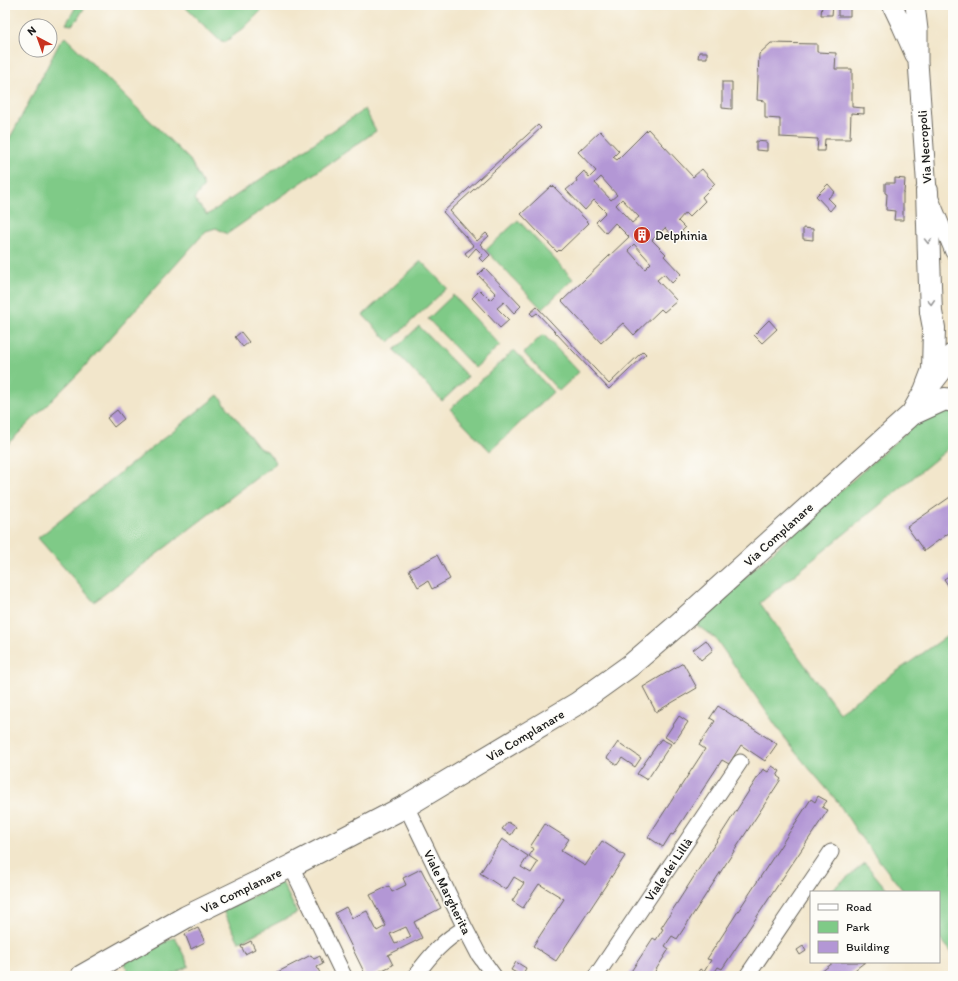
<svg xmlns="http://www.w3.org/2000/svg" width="958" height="981" viewBox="0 0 958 981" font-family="Itim,sans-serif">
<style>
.green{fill:#7fca87;stroke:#4e7352}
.building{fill:#b397d5;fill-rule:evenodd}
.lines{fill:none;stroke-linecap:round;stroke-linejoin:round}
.minor-casing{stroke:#676359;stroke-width:17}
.tertiary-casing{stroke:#676359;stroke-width:21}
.secondary-casing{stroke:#676359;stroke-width:24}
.minor{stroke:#fff;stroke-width:15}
.tertiary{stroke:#fff;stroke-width:19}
.secondary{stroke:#fff;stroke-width:22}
.oneway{stroke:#999}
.labels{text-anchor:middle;stroke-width:3;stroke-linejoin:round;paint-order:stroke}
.street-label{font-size:13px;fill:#1c1c1c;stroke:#fdfcf7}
.poi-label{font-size:13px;fill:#1c1c1c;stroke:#fdfcf7;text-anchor:start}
</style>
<rect width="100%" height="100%" fill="#fdfcf7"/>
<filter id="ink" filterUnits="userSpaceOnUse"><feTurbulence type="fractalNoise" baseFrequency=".025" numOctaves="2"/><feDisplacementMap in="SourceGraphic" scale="8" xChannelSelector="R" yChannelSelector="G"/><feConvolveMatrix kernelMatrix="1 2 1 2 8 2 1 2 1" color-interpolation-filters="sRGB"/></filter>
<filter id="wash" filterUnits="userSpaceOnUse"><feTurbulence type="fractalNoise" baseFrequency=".012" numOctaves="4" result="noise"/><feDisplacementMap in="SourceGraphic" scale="16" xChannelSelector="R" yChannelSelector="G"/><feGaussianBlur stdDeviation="0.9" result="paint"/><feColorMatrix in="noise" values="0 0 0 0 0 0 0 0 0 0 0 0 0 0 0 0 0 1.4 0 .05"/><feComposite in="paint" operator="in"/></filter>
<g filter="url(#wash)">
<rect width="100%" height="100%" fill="#f2e6cb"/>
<path class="green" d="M 77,5 L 86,5 L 77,20 L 72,25 L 66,24 Z
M 183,5 L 267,5 L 244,28 L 225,42 L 219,40 Z
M 65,37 L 190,160 L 204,186 L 194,199 L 207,215 L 365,109 L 376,131 L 227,234 L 216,228 L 206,231 L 78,374 L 5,447 L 5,146 L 17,125 L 60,42 Z
M 518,220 L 573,279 L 542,309 L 486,250 Z
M 421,261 L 447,288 L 389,342 L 363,315 Z
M 453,295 L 500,345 L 475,368 L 428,319 Z
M 419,326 L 468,377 L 442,401 L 394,350 Z
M 543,334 L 579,372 L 559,391 L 524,353 Z
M 514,350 L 553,392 L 490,451 L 450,409 Z
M 218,395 L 259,448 L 267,451 L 276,463 L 94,602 L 38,538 Z
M 953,406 L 953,445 L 760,603 L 839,712 L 953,632 L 953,954 L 939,937 L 939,892 L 904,892 L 859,835 L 837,801 L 790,746 L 716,639 L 694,623 L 925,415 Z
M 865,863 L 888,891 L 887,892 L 829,892 Z
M 282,882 L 297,913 L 239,942 L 223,911 Z
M 175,937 L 189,966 L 170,976 L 131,976 L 124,962 Z"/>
<g id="blocks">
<path class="building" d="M 822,5 L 833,5 L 832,15 L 821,15 Z
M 838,5 L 850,5 L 850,16 L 838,16 Z
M 771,43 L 817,44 L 817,52 L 836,53 L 835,69 L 852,69 L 852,107 L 864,108 L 864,114 L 851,113 L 850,139 L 825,139 L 824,151 L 817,151 L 818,139 L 780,137 L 780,119 L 765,118 L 765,101 L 757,100 L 759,54 Z
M 699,52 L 707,52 L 707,58 L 698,58 Z
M 722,82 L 732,82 L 732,109 L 722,108 Z
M 538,125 L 541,128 L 450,211 L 477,241 L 486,233 L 489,236 L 480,244 L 490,255 L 483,262 L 479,258 L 483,255 L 476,248 L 468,257 L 465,253 L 474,246 L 443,212 Z
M 648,129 L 693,177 L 702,169 L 715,184 L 702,197 L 705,201 L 689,217 L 685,213 L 678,221 L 685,228 L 682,231 L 683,232 L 675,239 L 665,228 L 652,240 L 666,254 L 664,256 L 681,274 L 672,283 L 664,274 L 657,280 L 677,301 L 664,312 L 661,309 L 634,335 L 623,323 L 601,343 L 562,301 L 629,237 L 615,223 L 606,233 L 596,222 L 606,212 L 594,200 L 585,210 L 566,190 L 577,181 L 576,179 L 584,171 L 589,178 L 596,171 L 578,152 L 600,131 L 619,151 L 613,157 L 617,160 ZM 601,177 L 617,195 L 611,200 L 595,183 ZM 622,199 L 639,217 L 632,223 L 616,205 ZM 634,244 L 651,263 L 645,269 L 628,250 Z
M 756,141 L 767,142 L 767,151 L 756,150 Z
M 895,178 L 905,179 L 904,193 L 903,193 L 903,220 L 894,220 L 895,211 L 886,210 L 887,194 L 885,193 L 885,183 L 895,183 Z
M 828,184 L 835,192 L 828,198 L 835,205 L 830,211 L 816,196 Z
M 551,186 L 552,187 L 553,186 L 589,223 L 560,251 L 559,250 L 557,252 L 521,214 Z
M 803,228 L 813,229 L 813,240 L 803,239 Z
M 485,268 L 521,306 L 514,313 L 504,302 L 497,308 L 509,320 L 500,328 L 472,298 L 480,290 L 490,300 L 496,294 L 478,275 Z
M 537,307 L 609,384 L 643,351 L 646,354 L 609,389 L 537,313 L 533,316 L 530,313 Z
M 769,320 L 777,329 L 762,343 L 754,335 Z
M 241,332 L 249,342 L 243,347 L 235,337 Z
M 117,410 L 124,419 L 114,427 L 107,418 Z
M 953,495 L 953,530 L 924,551 L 907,527 Z
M 437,555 L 450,579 L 432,589 L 428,581 L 418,587 L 409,570 Z
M 953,573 L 953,593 L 944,579 Z
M 706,640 L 713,650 L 701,660 L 693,650 Z
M 683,663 L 697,688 L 656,712 L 643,687 Z
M 718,706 L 777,744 L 765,761 L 741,745 L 729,764 L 722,760 L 673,835 L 671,834 L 663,847 L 648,837 L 705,749 L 699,745 L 715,721 L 710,718 Z
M 679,716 L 688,722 L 674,743 L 665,737 Z
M 661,739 L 671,744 L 647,780 L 637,774 Z
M 618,742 L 641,758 L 635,767 L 622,758 L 617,765 L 607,758 Z
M 772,766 L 780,771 L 777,776 L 781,779 L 677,939 L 672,936 L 665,946 L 669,949 L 652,976 L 628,976 L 653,938 L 656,940 L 663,929 L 661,928 L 763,769 L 768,772 Z
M 818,796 L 827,801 L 822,807 L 828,810 L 722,969 L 718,967 L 712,976 L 695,976 L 700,969 L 704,972 L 711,960 L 707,959 L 811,799 L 815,802 Z
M 508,822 L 516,827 L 511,835 L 502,829 Z
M 545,824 L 569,839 L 561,851 L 585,866 L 602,841 L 625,856 L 556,961 L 533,946 L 564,899 L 539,884 L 523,908 L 512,901 L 524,883 L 514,877 L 506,890 L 480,873 L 502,839 L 528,856 L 521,867 L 531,873 L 538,862 L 529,856 L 534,849 L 530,847 Z
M 421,869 L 441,908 L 414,922 L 422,938 L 388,955 L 393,965 L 370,976 L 366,976 L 335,913 L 346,907 L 352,918 L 367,911 L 377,931 L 386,926 L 370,895 L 389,886 L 392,892 L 406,885 L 403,878 ZM 406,927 L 411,937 L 395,944 L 390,934 Z
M 198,928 L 205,942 L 191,949 L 185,934 Z
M 251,941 L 255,949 L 245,954 L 241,946 Z
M 803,946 L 806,951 L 800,955 L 797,950 Z
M 311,955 L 314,959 L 320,956 L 323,964 L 317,967 L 320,973 L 313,976 L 270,976 Z
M 516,962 L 526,968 L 522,976 L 511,970 Z
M 834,962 L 865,962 L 847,976 L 816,976 Z"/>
</g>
</g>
<g filter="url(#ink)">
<use href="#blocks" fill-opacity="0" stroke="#676359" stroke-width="1"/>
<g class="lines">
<defs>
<path id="minor" d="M 931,199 L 953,252
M 406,806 L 465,928 L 479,955 L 494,976
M 291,866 L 344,976
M 415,976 C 430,956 443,940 465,928
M 596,976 L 740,762
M 747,976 L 831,852"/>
<path id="tertiary" d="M 892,5 L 902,26 L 915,55
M 915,5 L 918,30 L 918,62 L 927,191"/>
<path id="secondary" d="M 932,382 L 953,355
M 912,414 L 925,391 L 933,370 L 934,328 L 931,312 L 929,258 L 927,191
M 82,976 L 186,917 L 291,866 L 406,806 L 578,703 L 631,665 L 674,628 L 912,414 L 945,399 L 953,401"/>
</defs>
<use href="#minor" class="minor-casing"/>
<use href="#tertiary" class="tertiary-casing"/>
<use href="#secondary" class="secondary-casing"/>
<use href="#minor" class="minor"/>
<use href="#tertiary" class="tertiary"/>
<use href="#secondary" class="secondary"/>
</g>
<defs><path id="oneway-chevron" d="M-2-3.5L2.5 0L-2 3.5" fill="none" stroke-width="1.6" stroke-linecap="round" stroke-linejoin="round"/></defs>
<g class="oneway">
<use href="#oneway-chevron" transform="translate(928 241) rotate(89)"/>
<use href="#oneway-chevron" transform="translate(931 302) rotate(87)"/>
</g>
</g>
<defs>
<symbol id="building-disc" viewBox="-11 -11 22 22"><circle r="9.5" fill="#c8321e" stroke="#fdfcf7"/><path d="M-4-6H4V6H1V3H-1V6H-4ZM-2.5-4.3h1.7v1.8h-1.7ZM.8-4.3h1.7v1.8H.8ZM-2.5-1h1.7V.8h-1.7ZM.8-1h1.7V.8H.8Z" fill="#fff"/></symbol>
</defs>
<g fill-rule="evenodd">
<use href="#building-disc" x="632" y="225" width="20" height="20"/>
</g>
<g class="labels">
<g class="street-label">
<text transform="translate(924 147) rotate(-94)" y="5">Via Necropoli</text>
<text transform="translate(778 534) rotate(-42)" y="5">Via Complanare</text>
<text transform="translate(525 735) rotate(-31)" y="5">Via Complanare</text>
<text transform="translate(668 869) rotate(-56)" y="5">Viale dei Lillà</text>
<text transform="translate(241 890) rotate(-26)" y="5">Via Complanare</text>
<text transform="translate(448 892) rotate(64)" y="5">Viale Margherita</text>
</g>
<g class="poi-label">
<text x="655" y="240">Delphinia</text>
</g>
</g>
<rect width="958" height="981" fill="none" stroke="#fdfcf7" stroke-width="20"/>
<rect x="810" y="891" width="130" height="72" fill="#fdfcf7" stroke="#a3a29f"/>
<rect x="818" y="904" width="20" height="6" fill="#ffffff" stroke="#a3a29f"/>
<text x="846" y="911" font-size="12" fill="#1c1c1c">Road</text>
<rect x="818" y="921" width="20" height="12" fill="#7fca87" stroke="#a3a29f"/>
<text x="846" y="931" font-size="12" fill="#1c1c1c">Park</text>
<rect x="818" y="941" width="20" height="12" fill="#b397d5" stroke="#a3a29f"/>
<text x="846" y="951" font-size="12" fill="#1c1c1c">Building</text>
<g transform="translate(38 38) rotate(319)"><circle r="19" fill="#fdfcf7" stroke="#a3a29f"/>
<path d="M0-3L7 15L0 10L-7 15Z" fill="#c8321e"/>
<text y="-6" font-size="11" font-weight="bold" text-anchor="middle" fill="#1c1c1c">N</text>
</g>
</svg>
